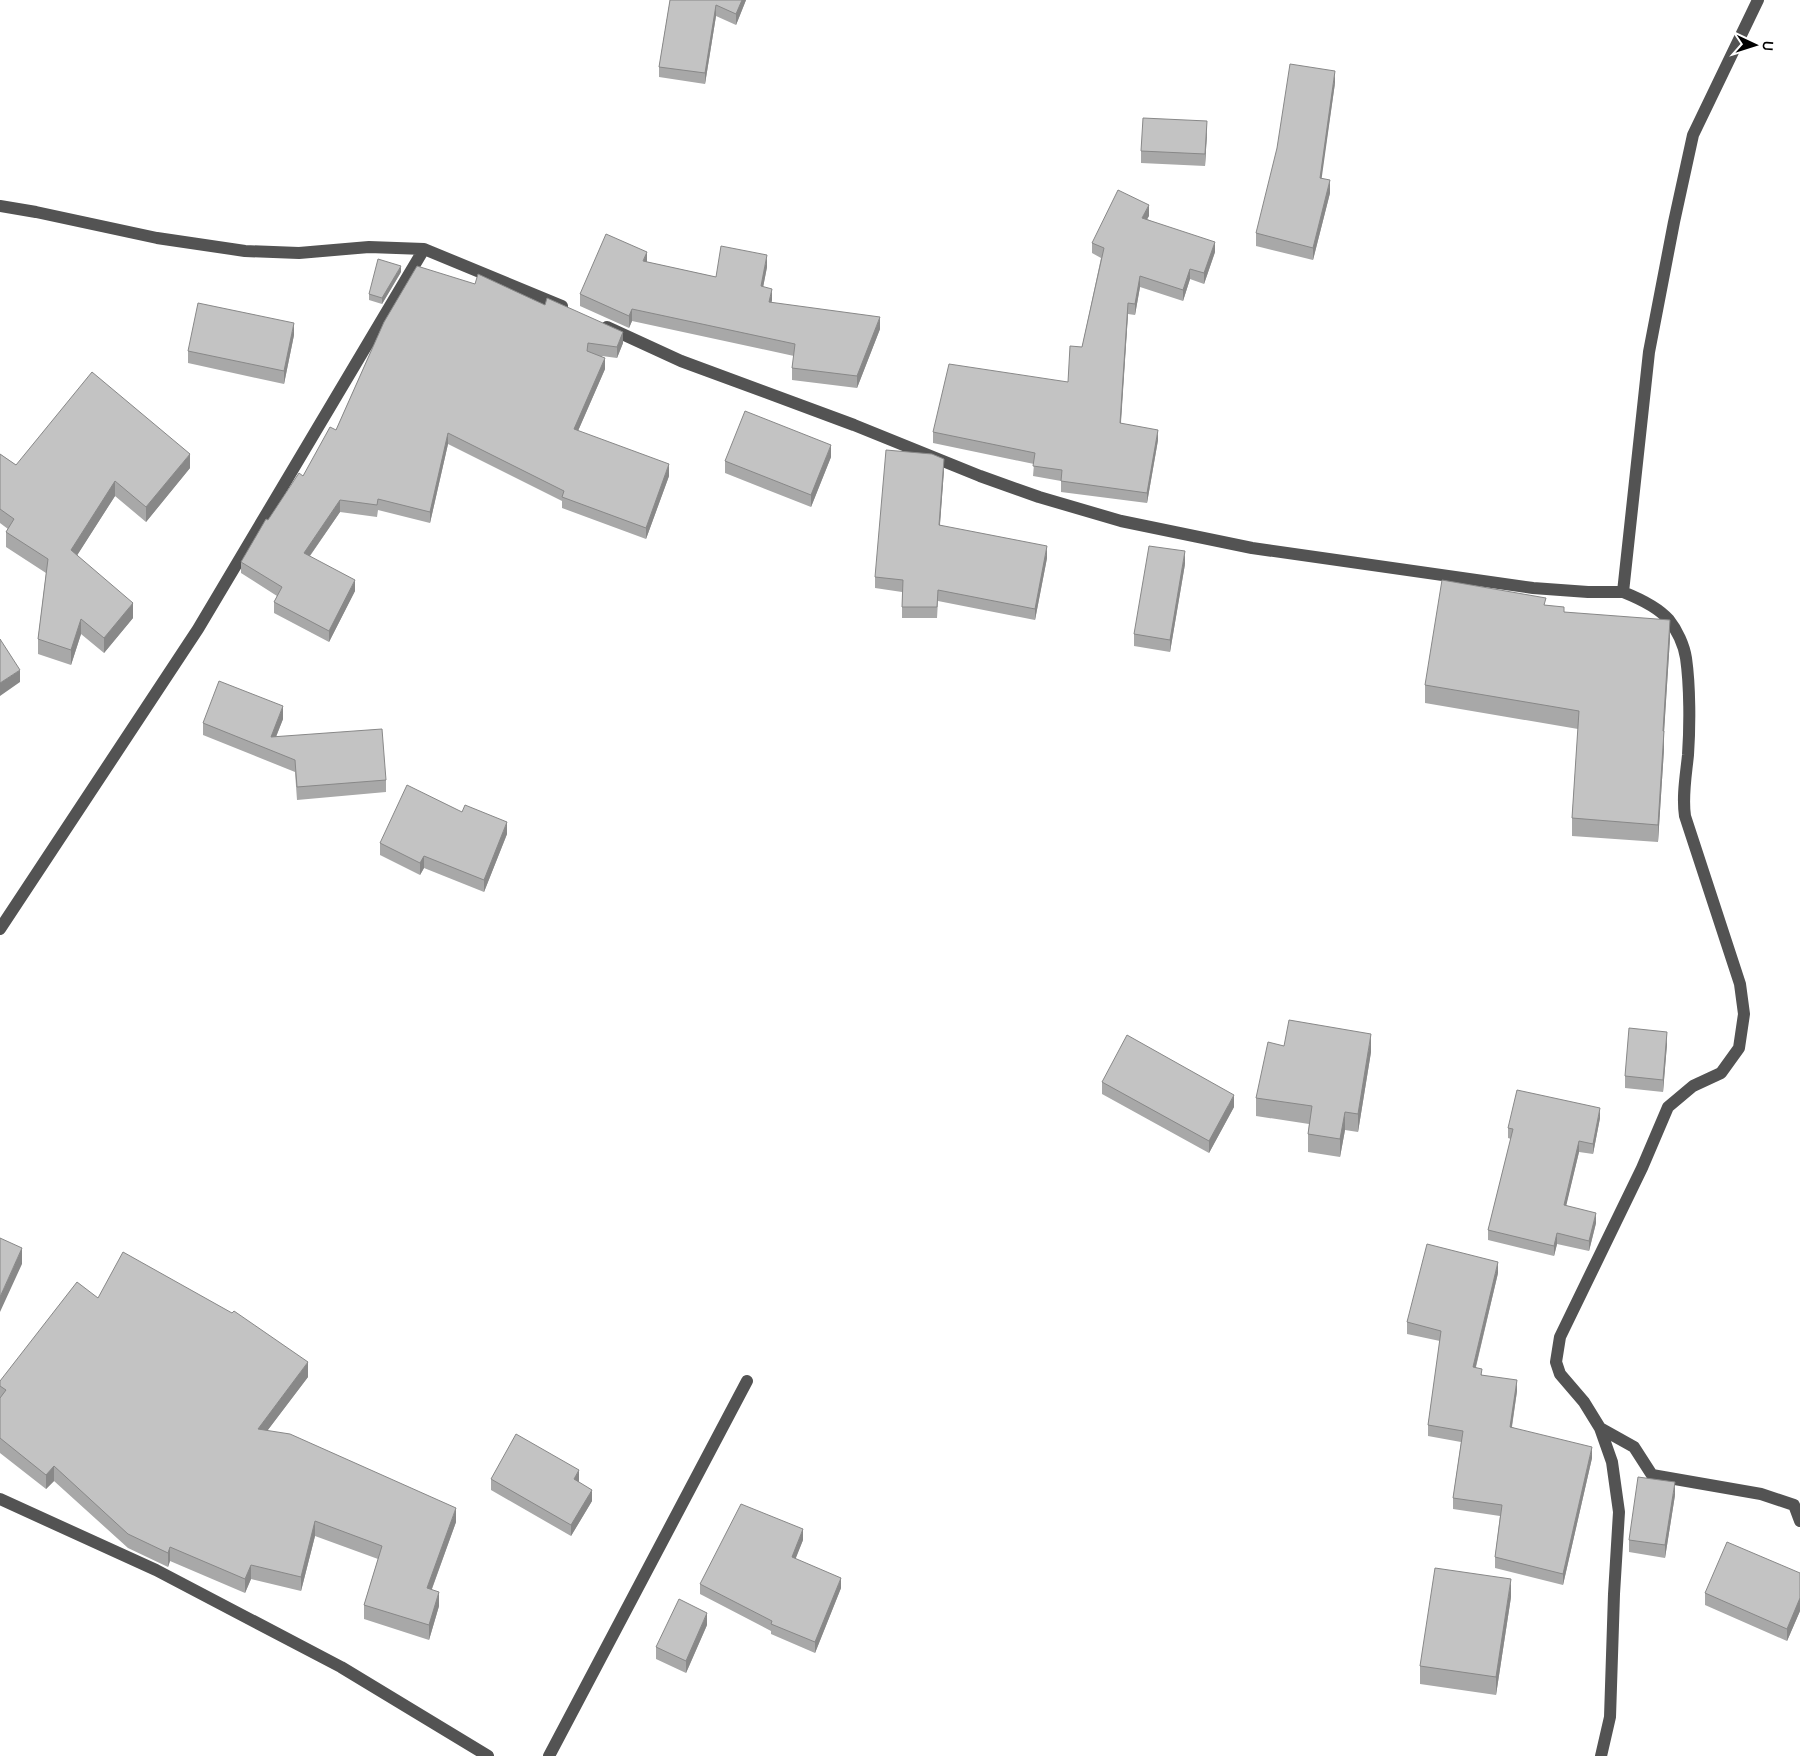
<svg xmlns="http://www.w3.org/2000/svg" width="1800" height="1756" viewBox="0 0 1800 1756" font-family="Manrope,sans-serif">
<style>
.lines{fill:none;stroke-linecap:round;stroke-linejoin:round}
.minor{stroke:#535353;stroke-width:12}
.wall{fill:#a8a8a8}
.shaded-wall{fill:#888}
.building{fill:#c3c3c3;stroke:#888}
</style>
<rect width="100%" height="100%" fill="#fff"/>
<g class="lines">
<path class="minor" d="M 0,206 L 36,212 L 157,238 L 245,251 L 299,253 L 369,247 L 424,249 L 562,306
M 607,327 L 681,361 L 854,425 L 980,476 L 1039,497 L 1121,521 L 1252,548 L 1533,588 L 1588,592 L 1623,592 L 1649,352 L 1674,222 L 1693,135 L 1758,0
M 0,929 L 198,629 L 424,249
M 1600,1428 L 1634,1447 L 1652,1475 L 1761,1494 L 1794,1505 L 1800,1521
M 0,1499 L 156,1570 L 341,1667 L 488,1756
M 549,1756 L 747,1381
M 1601,1756 L 1610,1717 L 1614,1594 L 1619,1512 L 1612,1462 L 1600,1428 L 1584,1402 L 1560,1374 L 1556,1362 L 1560,1337 L 1642,1168 L 1668,1107 L 1693,1086 L 1721,1073 L 1739,1048 L 1744,1014 L 1740,984 L 1685,816 C 1682,796 1686,775 1688,755 C 1690,726 1690,686 1686,658 C 1684,645 1677,630 1669,620 C 1658,607 1638,598 1623,592"/>
</g>
<path class="wall" d="M 670,0 L 746,0 L 736,25 L 716,16 L 705,84 L 659,77 L 659,67 Z
M 1335,83 L 1321,178 L 1330,193 L 1313,260 L 1256,246 L 1256,233 Z
M 1207,133 L 1205,166 L 1141,163 L 1141,151 Z
M 1149,216 L 1147,219 L 1215,252 L 1204,284 L 1190,279 L 1183,301 L 1140,287 L 1135,315 L 1128,314 L 1121,423 L 1158,440 L 1147,503 L 1061,492 L 1061,481 L 1033,476 L 1034,464 L 933,443 L 933,432 L 1068,382 L 1082,347 L 1101,258 L 1092,253 L 1092,243 Z
M 647,262 L 716,277 L 767,267 L 763,287 L 772,300 L 771,303 L 880,329 L 857,388 L 792,380 L 792,368 L 794,356 L 632,321 L 629,328 L 580,306 L 580,294 Z
M 401,272 L 382,304 L 369,300 L 369,294 Z
M 384,322 L 623,343 L 617,358 L 602,356 L 605,369 L 578,431 L 669,476 L 646,539 L 562,508 L 562,501 L 448,444 L 430,523 L 378,510 L 377,517 L 340,512 L 310,556 L 355,591 L 329,642 L 274,613 L 274,602 L 277,596 L 241,573 L 241,562 L 268,520 L 303,476 L 336,430 Z
M 294,335 L 284,384 L 188,363 L 188,351 Z
M 0,454 L 16,465 L 190,468 L 146,522 L 115,496 L 77,555 L 133,618 L 104,653 L 81,634 L 71,665 L 38,654 L 38,639 L 46,573 L 6,547 L 6,532 L 8,529 L 0,523 Z
M 831,457 L 811,507 L 725,473 L 725,461 Z
M 944,470 L 940,525 L 1047,558 L 1035,620 L 938,601 L 937,618 L 902,618 L 902,592 L 875,588 L 875,577 Z
M 1185,564 L 1170,652 L 1134,646 L 1134,634 Z
M 1546,605 L 1564,612 L 1670,638 L 1664,731 L 1664,749 L 1658,842 L 1572,836 L 1572,818 L 1578,729 L 1425,703 L 1425,685 Z
M 283,719 L 276,737 L 386,780 L 386,792 L 297,800 L 295,772 L 203,735 L 203,723 Z
M 462,812 L 507,834 L 484,892 L 424,868 L 420,875 L 380,855 L 380,843 Z
M 1667,1044 L 1663,1092 L 1625,1088 L 1625,1076 Z
M 1284,1046 L 1371,1052 L 1358,1132 L 1345,1130 L 1340,1157 L 1308,1152 L 1308,1134 L 1309,1124 L 1256,1116 L 1256,1098 Z
M 1102,1082 L 1234,1107 L 1209,1153 L 1102,1094 Z
M 1600,1118 L 1593,1154 L 1579,1152 L 1566,1205 L 1596,1223 L 1589,1251 L 1557,1244 L 1554,1256 L 1488,1240 L 1488,1230 L 1511,1139 L 1508,1138 L 1508,1128 Z
M 1498,1273 L 1476,1367 L 1482,1375 L 1517,1391 L 1512,1427 L 1592,1458 L 1563,1585 L 1495,1568 L 1495,1557 L 1500,1516 L 1453,1509 L 1453,1498 L 1461,1442 L 1428,1436 L 1428,1425 L 1440,1341 L 1407,1334 L 1407,1322 Z
M 98,1298 L 308,1377 L 267,1431 L 456,1522 L 432,1589 L 439,1606 L 429,1640 L 364,1619 L 364,1605 L 378,1559 L 315,1536 L 301,1591 L 251,1579 L 245,1593 L 170,1561 L 168,1567 L 128,1548 L 54,1481 L 46,1489 L 0,1453 L 0,1381 Z
M 491,1479 L 579,1482 L 592,1501 L 571,1536 L 491,1490 Z
M 1675,1495 L 1665,1558 L 1629,1552 L 1629,1540 Z
M 803,1540 L 795,1559 L 841,1588 L 815,1653 L 771,1634 L 771,1631 L 700,1594 L 700,1584 Z
M 1800,1573 L 1800,1611 L 1787,1641 L 1705,1605 L 1705,1593 Z
M 1511,1597 L 1496,1695 L 1420,1684 L 1420,1666 Z
M 707,1625 L 686,1673 L 656,1659 L 656,1647 Z"/>
<path class="shaded-wall" d="M 742,0 L 746,0 L 736,25 L 736,14 Z
M 716,5 L 716,16 L 705,84 L 705,73 Z
M 1335,71 L 1335,83 L 1320,190 L 1320,178 Z
M 1207,121 L 1207,133 L 1205,166 L 1205,154 Z
M 1330,180 L 1330,193 L 1313,260 L 1313,248 Z
M 1149,205 L 1149,216 L 1142,228 L 1142,218 Z
M 1215,242 L 1215,252 L 1204,284 L 1204,273 Z
M 647,252 L 647,264 L 643,261 Z
M 767,255 L 767,267 L 761,298 L 761,286 Z
M 401,266 L 401,272 L 382,304 L 382,298 Z
M 1190,269 L 1190,279 L 1183,301 L 1183,290 Z
M 1140,276 L 1140,287 L 1135,315 L 1135,304 Z
M 772,289 L 772,300 L 769,314 L 769,302 Z
M 1128,303 L 1128,314 L 1120,434 L 1120,423 Z
M 632,309 L 632,321 L 629,328 L 629,316 Z
M 880,317 L 880,329 L 857,388 L 857,376 Z
M 294,323 L 294,335 L 284,384 L 284,371 Z
M 623,332 L 623,343 L 617,358 L 617,347 Z
M 605,358 L 605,369 L 574,440 L 574,429 Z
M 1158,430 L 1158,440 L 1147,503 L 1147,493 Z
M 448,433 L 448,444 L 430,523 L 430,512 Z
M 831,445 L 831,457 L 811,507 L 811,495 Z
M 190,454 L 190,468 L 146,522 L 146,507 Z
M 944,459 L 944,470 L 939,536 L 939,525 Z
M 669,464 L 669,476 L 646,539 L 646,528 Z
M 115,481 L 115,496 L 71,565 L 71,550 Z
M 340,500 L 340,512 L 304,564 L 304,553 Z
M 1047,546 L 1047,558 L 1035,620 L 1035,609 Z
M 1185,551 L 1185,564 L 1170,652 L 1170,640 Z
M 355,580 L 355,591 L 329,642 L 329,631 Z
M 133,603 L 133,618 L 104,653 L 104,638 Z
M 81,619 L 81,634 L 71,665 L 71,650 Z
M 1670,620 L 1670,638 L 1663,749 L 1663,731 Z
M 20,670 L 20,682 L 0,696 L 0,683 Z
M 283,706 L 283,719 L 271,749 L 271,737 Z
M 1664,731 L 1664,749 L 1658,842 L 1658,825 Z
M 507,822 L 507,834 L 484,892 L 484,880 Z
M 424,856 L 424,868 L 420,875 L 420,863 Z
M 1667,1032 L 1667,1044 L 1663,1092 L 1663,1080 Z
M 1371,1034 L 1371,1052 L 1358,1132 L 1358,1114 Z
M 1234,1095 L 1234,1107 L 1209,1153 L 1209,1141 Z
M 1600,1108 L 1600,1118 L 1593,1154 L 1593,1144 Z
M 1345,1112 L 1345,1130 L 1340,1157 L 1340,1139 Z
M 1579,1141 L 1579,1152 L 1564,1215 L 1564,1205 Z
M 1596,1213 L 1596,1223 L 1589,1251 L 1589,1241 Z
M 1557,1233 L 1557,1244 L 1554,1256 L 1554,1246 Z
M 22,1248 L 22,1264 L 0,1312 L 0,1297 Z
M 1498,1262 L 1498,1273 L 1473,1378 L 1473,1367 Z
M 308,1362 L 308,1377 L 258,1443 L 258,1429 Z
M 1517,1380 L 1517,1391 L 1510,1438 L 1510,1427 Z
M 1592,1447 L 1592,1458 L 1563,1585 L 1563,1574 Z
M 54,1466 L 54,1481 L 46,1489 L 46,1475 Z
M 579,1470 L 579,1482 L 574,1491 L 574,1479 Z
M 1675,1482 L 1675,1495 L 1665,1558 L 1665,1545 Z
M 592,1490 L 592,1501 L 571,1536 L 571,1525 Z
M 456,1508 L 456,1522 L 427,1602 L 427,1588 Z
M 315,1521 L 315,1536 L 301,1591 L 301,1577 Z
M 803,1529 L 803,1540 L 792,1568 L 792,1557 Z
M 170,1547 L 170,1561 L 168,1567 L 168,1553 Z
M 251,1565 L 251,1579 L 245,1593 L 245,1579 Z
M 841,1578 L 841,1588 L 815,1653 L 815,1642 Z
M 1511,1579 L 1511,1597 L 1496,1695 L 1496,1677 Z
M 439,1592 L 439,1606 L 429,1640 L 429,1625 Z
M 1800,1598 L 1800,1611 L 1787,1641 L 1787,1629 Z
M 707,1613 L 707,1625 L 686,1673 L 686,1661 Z"/>
<path class="building" d="M 670,0 L 742,0 L 736,14 L 716,5 L 705,73 L 659,67 Z
M 1290,64 L 1335,71 L 1320,178 L 1330,180 L 1313,248 L 1256,233 L 1277,148 Z
M 1143,118 L 1207,121 L 1205,154 L 1141,151 Z
M 1118,190 L 1149,205 L 1142,218 L 1215,242 L 1204,273 L 1190,269 L 1183,290 L 1140,276 L 1135,304 L 1128,303 L 1120,423 L 1158,430 L 1147,493 L 1061,481 L 1062,470 L 1033,466 L 1035,453 L 933,432 L 949,364 L 1068,382 L 1070,346 L 1082,347 L 1104,248 L 1092,243 Z
M 606,234 L 647,252 L 643,261 L 716,277 L 721,246 L 767,255 L 761,286 L 772,289 L 769,302 L 880,317 L 857,376 L 792,368 L 795,344 L 632,309 L 629,316 L 580,294 Z
M 378,259 L 401,266 L 382,298 L 369,294 Z
M 417,266 L 475,284 L 478,274 L 545,305 L 547,298 L 623,332 L 617,347 L 588,343 L 587,351 L 605,358 L 574,429 L 669,464 L 646,528 L 562,497 L 564,491 L 448,433 L 430,512 L 378,499 L 377,505 L 340,500 L 304,553 L 355,580 L 329,631 L 274,602 L 282,587 L 241,562 L 266,519 L 268,520 L 299,473 L 303,476 L 330,427 L 336,430 L 384,322 Z
M 198,303 L 294,323 L 284,371 L 188,351 Z
M 92,372 L 190,454 L 146,507 L 115,481 L 71,550 L 133,603 L 104,638 L 81,619 L 71,650 L 38,639 L 48,559 L 6,532 L 14,519 L 0,509 L 0,454 L 16,465 Z
M 745,411 L 831,445 L 811,495 L 725,461 Z
M 886,450 L 932,454 L 944,459 L 939,525 L 1047,546 L 1035,609 L 938,590 L 937,607 L 902,607 L 903,580 L 875,577 Z
M 1149,546 L 1185,551 L 1170,640 L 1134,634 Z
M 1442,580 L 1546,598 L 1544,605 L 1564,607 L 1564,612 L 1670,620 L 1663,731 L 1664,731 L 1658,825 L 1572,818 L 1579,711 L 1425,685 Z
M 0,639 L 20,670 L 0,683 Z
M 219,681 L 283,706 L 271,737 L 382,729 L 386,780 L 297,787 L 295,760 L 203,723 Z
M 407,785 L 462,812 L 465,805 L 507,822 L 484,880 L 424,856 L 420,863 L 380,843 Z
M 1289,1020 L 1371,1034 L 1358,1114 L 1345,1112 L 1340,1139 L 1308,1134 L 1312,1106 L 1256,1098 L 1268,1042 L 1284,1046 Z
M 1629,1028 L 1667,1032 L 1663,1080 L 1625,1076 Z
M 1127,1035 L 1234,1095 L 1209,1141 L 1102,1082 Z
M 1517,1090 L 1600,1108 L 1593,1144 L 1579,1141 L 1564,1205 L 1596,1213 L 1589,1241 L 1557,1233 L 1554,1246 L 1488,1230 L 1513,1129 L 1508,1128 Z
M 0,1238 L 22,1248 L 0,1297 Z
M 1427,1244 L 1498,1262 L 1473,1367 L 1482,1369 L 1481,1375 L 1517,1380 L 1510,1427 L 1592,1447 L 1563,1574 L 1495,1557 L 1502,1505 L 1453,1498 L 1463,1431 L 1428,1425 L 1441,1331 L 1407,1322 Z
M 123,1252 L 232,1313 L 234,1311 L 308,1362 L 258,1429 L 290,1434 L 456,1508 L 427,1588 L 439,1592 L 429,1625 L 364,1605 L 382,1546 L 315,1521 L 301,1577 L 251,1565 L 245,1579 L 170,1547 L 168,1553 L 128,1534 L 54,1466 L 46,1475 L 0,1438 L 0,1398 L 6,1390 L 0,1386 L 0,1381 L 77,1282 L 98,1298 Z
M 516,1434 L 579,1470 L 574,1479 L 592,1490 L 571,1525 L 491,1479 Z
M 1638,1477 L 1675,1482 L 1665,1545 L 1629,1540 Z
M 741,1504 L 803,1529 L 792,1557 L 841,1578 L 815,1642 L 771,1624 L 772,1621 L 700,1584 Z
M 1727,1542 L 1800,1573 L 1800,1598 L 1787,1629 L 1705,1593 Z
M 1435,1568 L 1511,1579 L 1496,1677 L 1420,1666 Z
M 679,1599 L 707,1613 L 686,1661 L 656,1647 Z"/>
<g transform="translate(1755 45) rotate(94)" stroke="#ffffff" stroke-width="4" paint-order="stroke">
<path d="M0-4L9 19L0 12L-9 19Z" fill="#000000"/>
<text y="-8" font-size="14" font-weight="bold" text-anchor="middle" fill="#000000">U</text>
</g>
</svg>
